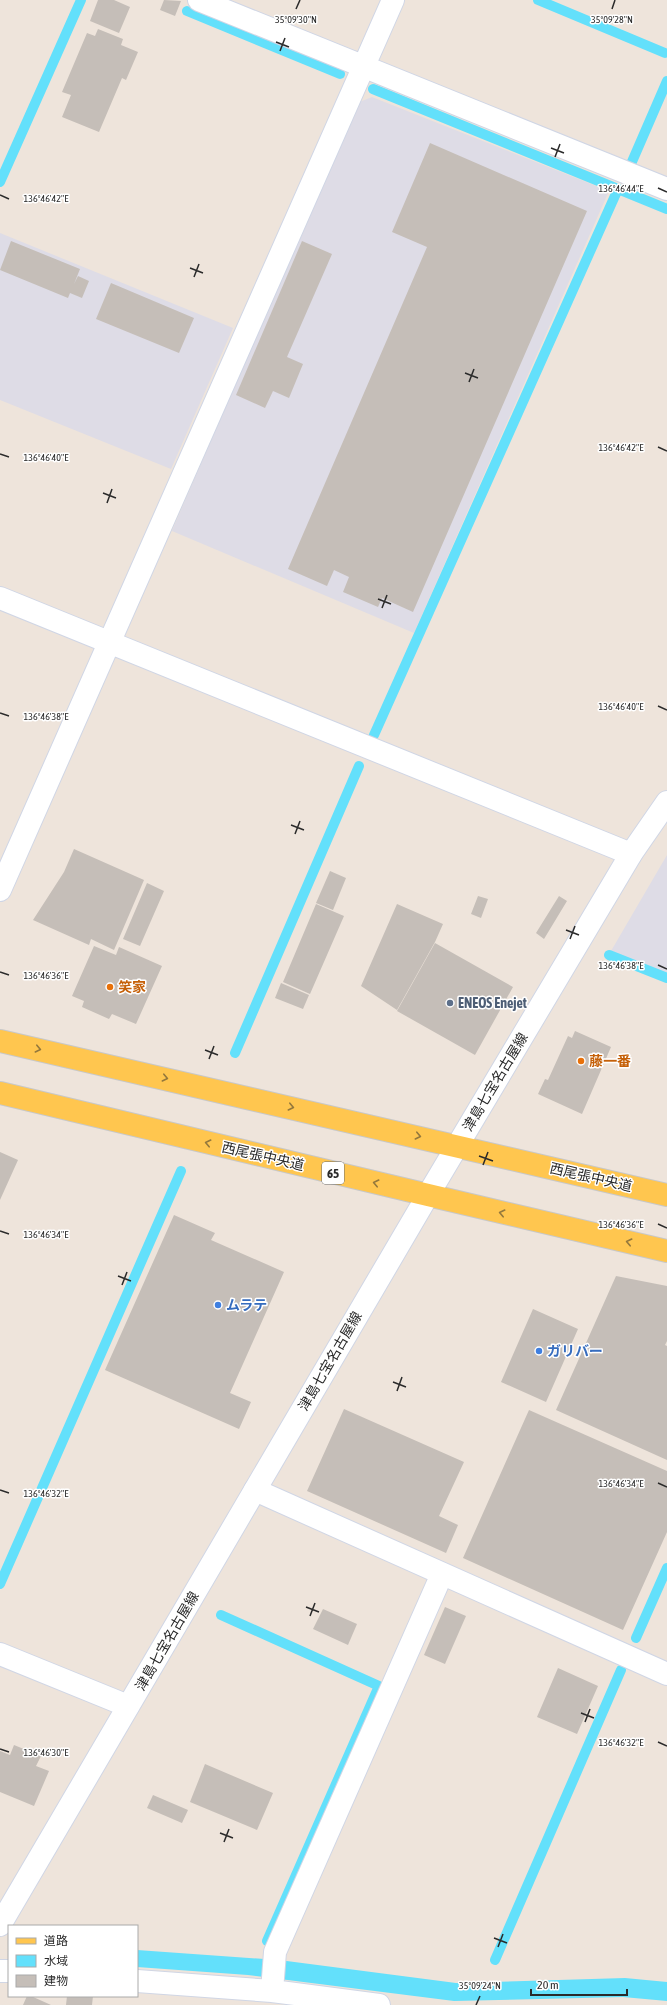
<svg xmlns="http://www.w3.org/2000/svg" width="667" height="2005" viewBox="0 0 667 2005" font-family="'Asap Condensed','Noto Sans JP',sans-serif">
<style>
.industrial{fill:#dedce6}
.water{fill:#63e0fb}
.lines{fill:none;stroke-linecap:round;stroke-linejoin:round}
.stream{stroke:#63e0fb;stroke-width:10}
.building{fill:#c5beb8}
.minor-casing{stroke:#d0d6e5;stroke-width:24}
.secondary-casing{stroke:#d0d6e5;stroke-width:24}
.primary-casing{stroke:#c8c8c8;stroke-width:24}
.minor{stroke:#fff;stroke-width:22}
.secondary{stroke:#fff;stroke-width:22}
.primary{stroke:#ffc64f;stroke-width:22}
.oneway{stroke:#94783c}
.ticks{fill:none;stroke:#2a2a2a;stroke-width:1.5}
.food-dot{fill:#e8710a;stroke:#fff;stroke-width:1.5}
.service-dot{fill:#5c6f8a;stroke:#fff;stroke-width:1.5}
.shop-dot{fill:#3f7fe0;stroke:#fff;stroke-width:1.5}
.labels{text-anchor:middle;stroke-width:3;stroke-linejoin:round;paint-order:stroke}
.shield{fill:#fff;stroke:#6a6a6a;stroke-width:1}
.shield-label{font-size:13px;font-weight:bold;fill:#2a2a2a}
.food-label{font-size:14px;font-weight:bold;fill:#c56008;stroke:#fff;text-anchor:start}
.service-label{font-size:14px;font-weight:bold;fill:#4e5e75;stroke:#fff;text-anchor:start}
.street-label{font-size:14px;fill:#2a2a2a;stroke:#fff}
.shop-label{font-size:14px;font-weight:bold;fill:#366cbe;stroke:#fff;text-anchor:start}
.ticks-label{font-size:10px;text-anchor:middle;fill:#2a2a2a;stroke:#fff;stroke-width:3;stroke-linejoin:round;paint-order:stroke}
</style>
<rect width="100%" height="100%" fill="#eee4db"/>
<path class="industrial" d="M 372,97 L 609,191 L 414,633 L 172,531 L 357,103 Z
M 0,233 L 233,328 L 171,469 L 0,400 Z
M 667,855 L 667,974 L 611,951 Z"/>
<path class="water" d="M 137,1950 L 279,1960 L 456,1983 L 625,1978 L 667,1982 L 667,2001 L 623,1997 L 454,2001 L 248,1975 L 137,1967 Z"/>
<g class="lines">
<path class="stream" d="M 538,0 L 665,53
M 187,11 L 340,74
M 373,89 L 667,209
M 631,164 L 667,81
M 0,182 L 81,0
M 374,735 L 618,189
M 609,955 L 667,978
M 235,1053 L 359,766
M 0,1584 L 181,1171
M 221,1615 L 379,1686 L 267,1941
M 636,1638 L 667,1568
M 495,1960 L 621,1670"/>
</g>
<path class="building" d="M 98,0 L 114,0 L 130,7 L 119,33 L 90,21 Z
M 164,0 L 181,1 L 175,16 L 160,10 Z
M 98,29 L 123,39 L 121,45 L 138,52 L 126,80 L 122,78 L 99,132 L 62,117 L 71,95 L 62,92 L 87,33 L 95,36 Z
M 430,143 L 587,211 L 413,612 L 382,598 L 378,607 L 343,592 L 349,577 L 334,570 L 327,586 L 288,569 L 427,247 L 392,232 Z
M 11,241 L 80,269 L 74,284 L 78,276 L 89,281 L 82,298 L 70,293 L 68,298 L 0,270 Z
M 302,241 L 332,254 L 287,357 L 303,364 L 289,398 L 273,391 L 265,408 L 236,395 Z
M 111,283 L 194,318 L 179,353 L 96,319 Z
M 74,849 L 144,880 L 114,950 L 91,939 L 89,945 L 33,920 L 64,872 Z
M 330,871 L 346,878 L 333,910 L 316,903 Z
M 147,883 L 164,891 L 140,946 L 123,939 Z
M 478,896 L 488,899 L 481,918 L 471,914 Z
M 559,896 L 567,901 L 544,939 L 536,933 Z
M 316,904 L 344,916 L 310,994 L 283,982 Z
M 397,904 L 443,924 L 435,942 L 397,1010 L 361,986 Z
M 435,943 L 513,987 L 475,1055 L 397,1011 Z
M 94,946 L 116,955 L 119,947 L 162,966 L 136,1024 L 112,1014 L 109,1019 L 82,1007 L 84,1001 L 72,996 Z
M 281,983 L 309,995 L 303,1009 L 275,998 Z
M 575,1031 L 611,1047 L 582,1114 L 538,1094 L 545,1079 L 548,1080 L 568,1036 L 572,1038 Z
M 0,1152 L 18,1160 L 0,1200 Z
M 174,1215 L 215,1233 L 211,1240 L 284,1272 L 230,1393 L 251,1402 L 239,1429 L 105,1370 Z
M 616,1276 L 667,1286 L 667,1341 L 665,1345 L 667,1346 L 667,1460 L 556,1410 Z
M 533,1309 L 578,1329 L 546,1402 L 501,1382 Z
M 344,1409 L 464,1462 L 439,1516 L 458,1525 L 446,1553 L 307,1491 Z
M 529,1410 L 667,1471 L 667,1532 L 623,1630 L 463,1558 Z
M 445,1607 L 466,1616 L 445,1664 L 424,1655 Z
M 323,1609 L 357,1624 L 348,1645 L 313,1629 Z
M 558,1668 L 598,1686 L 577,1734 L 537,1717 Z
M 14,1745 L 41,1756 L 36,1766 L 49,1771 L 34,1806 L 0,1792 L 0,1751 L 10,1755 Z
M 205,1764 L 273,1793 L 257,1830 L 190,1802 Z
M 153,1795 L 188,1810 L 182,1823 L 147,1808 Z
M 27,1996 L 31,1996 L 51,2005 L 23,2005 Z
M 67,1996 L 93,1996 L 92,2005 L 66,2005 Z"/>
<g class="lines">
<defs>
<path id="minor" d="M 199,0 L 667,189
M 0,598 L 631,854
M 0,890 L 393,0
M 255,1490 L 667,1674
M 0,1654 L 128,1706
M 0,1971 L 9,1971
M 137,1981 L 272,1991 L 379,2005
M 272,1991 L 275,1952 L 442,1574"/>
<path id="secondary" d="M 0,1925 L 428,1195 L 631,854 L 667,802"/>
<path id="primary" d="M 0,1041 L 667,1195
M 0,1093 L 428,1195 L 667,1251"/>
</defs>
<use href="#minor" class="minor-casing"/>
<use href="#secondary" class="secondary-casing"/>
<use href="#primary" class="primary-casing"/>
<use href="#minor" class="minor"/>
<use href="#secondary" class="secondary"/>
<use href="#primary" class="primary"/>
</g>
<defs><path id="oneway-chevron" d="M-2-3.5L2.5 0L-2 3.5" fill="none" stroke-width="1.6" stroke-linecap="round" stroke-linejoin="round"/></defs>
<g class="oneway">
<use href="#oneway-chevron" transform="translate(38 1049) rotate(13)"/>
<use href="#oneway-chevron" transform="translate(165 1078) rotate(13)"/>
<use href="#oneway-chevron" transform="translate(291 1107) rotate(13)"/>
<use href="#oneway-chevron" transform="translate(418 1136) rotate(13)"/>
<use href="#oneway-chevron" transform="translate(208 1143) rotate(-167)"/>
<use href="#oneway-chevron" transform="translate(376 1183) rotate(-167)"/>
<use href="#oneway-chevron" transform="translate(502 1213) rotate(-167)"/>
<use href="#oneway-chevron" transform="translate(629 1242) rotate(-167)"/>
</g>
<path class="ticks" d="M 296,9 L 300,0M 612,9 L 615,0M 276,42 L 289,47M 280,51 L 285,38M 551,148 L 564,153M 555,157 L 560,144M 658,188 L 667,192M 0,195 L 9,199M 190,268 L 203,273M 194,277 L 199,264M 465,373 L 478,378M 469,382 L 474,369M 658,447 L 667,451M 0,454 L 9,457M 103,493 L 116,498M 107,503 L 112,489M 378,599 L 391,604M 382,608 L 387,595M 658,706 L 667,710M 0,713 L 9,716M 291,825 L 304,830M 295,834 L 300,821M 566,930 L 579,935M 570,939 L 575,926M 658,965 L 667,969M 0,972 L 9,975M 205,1050 L 218,1055M 209,1059 L 214,1046M 479,1156 L 493,1161M 483,1165 L 488,1152M 658,1224 L 667,1228M 0,1231 L 9,1234M 118,1276 L 131,1281M 122,1285 L 127,1272M 393,1382 L 406,1387M 397,1391 L 402,1377M 658,1483 L 667,1487M 0,1490 L 9,1493M 306,1607 L 319,1612M 310,1616 L 315,1603M 581,1713 L 594,1718M 585,1722 L 590,1709M 658,1742 L 667,1746M 0,1749 L 9,1752M 220,1833 L 233,1838M 224,1842 L 229,1829M 494,1938 L 507,1943M 498,1947 L 503,1934M 476,2005 L 480,1996"/>
<g class="food-dot">
<circle cx="110" cy="987" r="4"/>
<circle cx="581" cy="1061" r="4"/>
</g>
<circle class="service-dot" cx="450" cy="1003" r="4"/>
<g class="shop-dot">
<circle cx="218" cy="1305" r="4"/>
<circle cx="539" cy="1351" r="4"/>
</g>
<g class="labels">
<rect class="shield" x="322" y="1162" width="22" height="22" rx="3"/>
<g class="shield-label">
<text x="333" y="1178">65</text>
</g>
<g class="food-label">
<text x="118" y="992">笑家</text>
<text x="589" y="1066">藤一番</text>
</g>
<g class="service-label">
<text x="458" y="1008">ENEOS Enejet</text>
</g>
<g class="street-label">
<text transform="translate(495 1082) rotate(-59)" y="5">津島七宝名古屋線</text>
<text transform="translate(263 1156) rotate(13)" y="5">西尾張中央道</text>
<text transform="translate(591 1177) rotate(13)" y="5">西尾張中央道</text>
<text transform="translate(330 1361) rotate(-60)" y="5">津島七宝名古屋線</text>
<text transform="translate(167 1641) rotate(-60)" y="5">津島七宝名古屋線</text>
</g>
<g class="shop-label">
<text x="226" y="1310">ムラテ</text>
<text x="547" y="1356">ガリバー</text>
</g>
</g>
<g class="ticks-label">
<text x="296" y="23">35°09'30"N</text>
<text x="612" y="23">35°09'28"N</text>
<text x="621" y="192">136°46'44"E</text>
<text x="46" y="202">136°46'42"E</text>
<text x="621" y="451">136°46'42"E</text>
<text x="46" y="461">136°46'40"E</text>
<text x="621" y="710">136°46'40"E</text>
<text x="46" y="720">136°46'38"E</text>
<text x="621" y="969">136°46'38"E</text>
<text x="46" y="979">136°46'36"E</text>
<text x="621" y="1228">136°46'36"E</text>
<text x="46" y="1238">136°46'34"E</text>
<text x="621" y="1487">136°46'34"E</text>
<text x="46" y="1497">136°46'32"E</text>
<text x="621" y="1746">136°46'32"E</text>
<text x="46" y="1756">136°46'30"E</text>
<text x="480" y="1989">35°09'24"N</text>
</g>
<rect x="8" y="1925" width="130" height="72" fill="#ffffff" stroke="#aaaaaa"/>
<rect x="16" y="1938" width="20" height="6" fill="#ffc64f" stroke="#aaaaaa"/>
<text x="44" y="1945" font-size="12" fill="#2a2a2a">道路</text>
<rect x="16" y="1955" width="20" height="12" fill="#63e0fb" stroke="#aaaaaa"/>
<text x="44" y="1965" font-size="12" fill="#2a2a2a">水域</text>
<rect x="16" y="1975" width="20" height="12" fill="#c5beb8" stroke="#aaaaaa"/>
<text x="44" y="1985" font-size="12" fill="#2a2a2a">建物</text>
<path d="M531 1989v6h96v-6" fill="none" stroke="#2a2a2a" stroke-width="2"/>
<text x="537" y="1989" font-size="12" fill="#2a2a2a" stroke="#ffffff" stroke-width="3" paint-order="stroke">20 m</text>
</svg>
